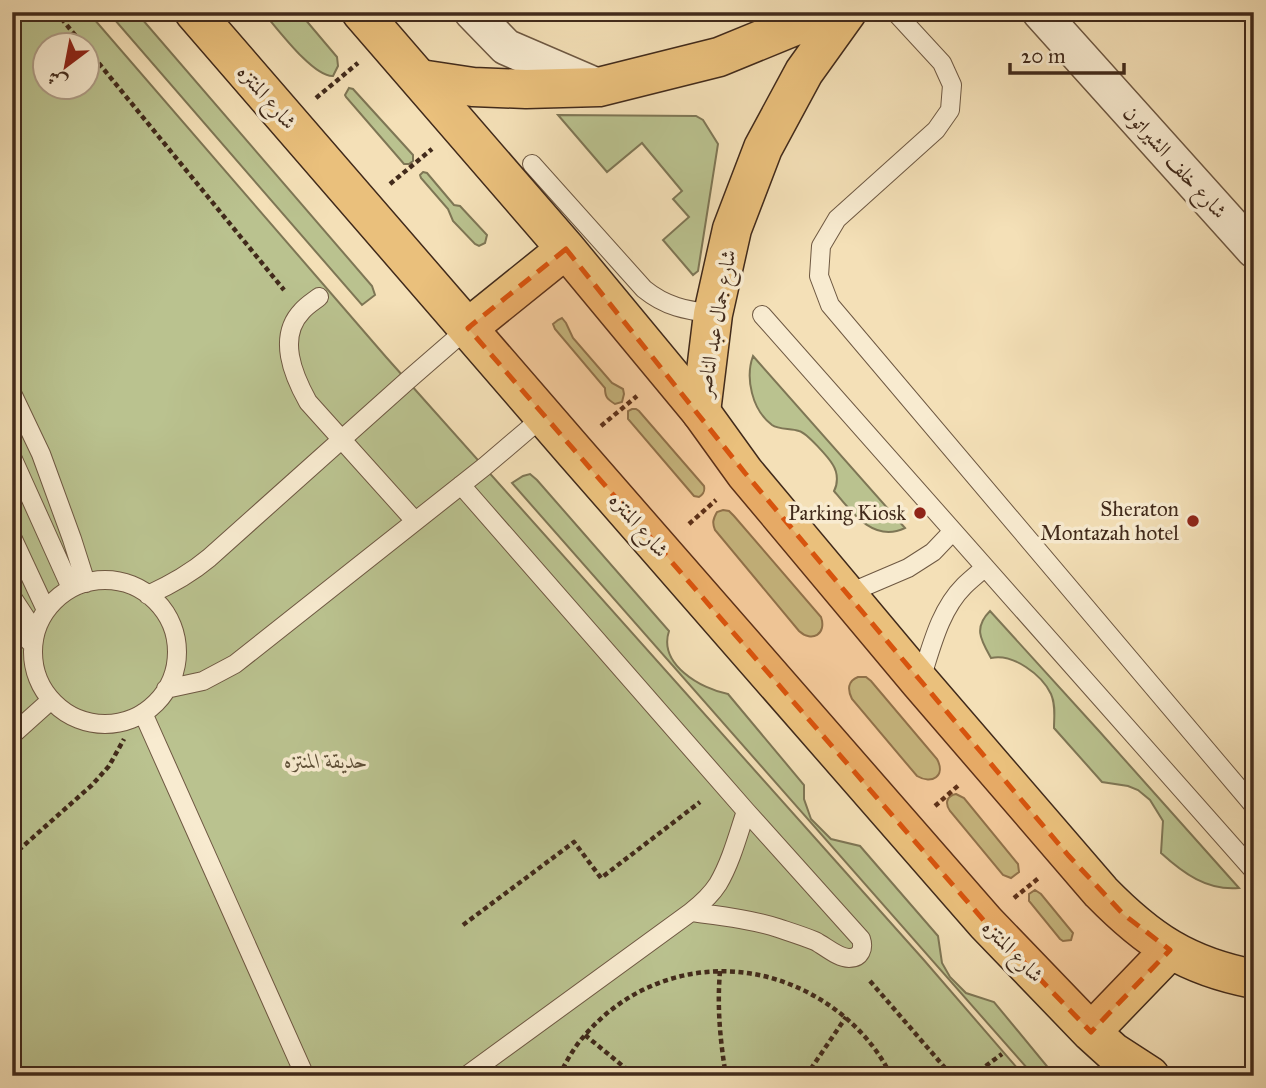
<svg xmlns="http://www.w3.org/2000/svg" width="1266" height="1088" viewBox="0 0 1266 1088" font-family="'IM FELL Great Primer',Amiri,serif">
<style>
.green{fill:#bac28f;stroke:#7e7655;stroke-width:2;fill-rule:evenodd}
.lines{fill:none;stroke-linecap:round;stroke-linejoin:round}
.service-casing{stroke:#6e5842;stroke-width:20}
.minor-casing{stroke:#6e5842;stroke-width:38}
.primary-casing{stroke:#412a1b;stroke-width:41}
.trunk-casing{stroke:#412a1b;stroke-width:41}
.path{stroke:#412a1b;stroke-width:4.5;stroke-dasharray:5 3.5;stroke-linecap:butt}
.service{stroke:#f8ebd0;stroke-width:18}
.minor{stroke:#f8ebd0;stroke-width:35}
.primary{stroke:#eac07c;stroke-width:38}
.trunk{stroke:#eac07c;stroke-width:38}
.marked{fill:#d7540e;fill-opacity:0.2;stroke:#d7540e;stroke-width:5;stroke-dasharray:14 9;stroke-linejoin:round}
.poi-dot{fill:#8f2418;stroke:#f8ebd0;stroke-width:2.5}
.labels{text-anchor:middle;stroke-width:7;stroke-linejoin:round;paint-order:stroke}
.street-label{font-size:21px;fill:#412a1b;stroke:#f8ebd0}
.poi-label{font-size:21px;fill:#412a1b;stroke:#f8ebd0;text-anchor:end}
.park-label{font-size:21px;font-style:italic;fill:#5f5038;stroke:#f8ebd0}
</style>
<rect width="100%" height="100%" fill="#f4e0b7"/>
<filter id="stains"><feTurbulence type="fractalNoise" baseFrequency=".00286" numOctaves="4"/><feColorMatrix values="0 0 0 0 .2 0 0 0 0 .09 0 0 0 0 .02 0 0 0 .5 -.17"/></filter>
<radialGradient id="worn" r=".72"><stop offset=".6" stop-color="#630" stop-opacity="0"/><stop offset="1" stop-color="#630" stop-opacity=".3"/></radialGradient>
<path class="green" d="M 12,12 L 88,12 L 386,357 L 923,959 L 1024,1076 L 12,1076 ZM 46,46 L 88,46 L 88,88 L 46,88 Z
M 108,12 L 136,12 L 372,286 L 375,295 L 362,305 Z
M 263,12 L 299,12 L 337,57 L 338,66 L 333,76 C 313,77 277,28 263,12 Z
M 349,88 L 353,89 L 413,155 L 413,161 L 409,164 L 404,164 L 346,97 L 345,95 Z
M 558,115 L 696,116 L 703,120 L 718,144 L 698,271 L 693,275 L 663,240 L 689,217 L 673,199 L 682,191 L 642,143 L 607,172 Z
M 423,172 L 427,173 L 454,205 L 460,206 L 487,235 L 485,243 L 479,246 L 475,244 L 453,221 L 448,209 L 421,178 L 420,175 Z
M 562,318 L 566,323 L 573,338 L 612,383 L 623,389 L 624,394 L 622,402 L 615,404 C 607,399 605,397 605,388 L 555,329 L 553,324 L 558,320 Z
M 753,356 L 905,528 C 874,543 852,513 834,491 C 838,484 838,473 833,465 C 829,458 807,433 799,431 C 791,428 779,430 772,425 C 752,410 745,378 753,356 Z
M 632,409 L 636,409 L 639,411 L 704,486 C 705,491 704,494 699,497 L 694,496 L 628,419 L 628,411 Z
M 530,474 L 537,480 L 669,631 C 658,664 701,689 728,694 L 804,785 L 804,799 L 811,819 L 831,839 L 860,846 L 938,936 L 942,963 L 950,977 L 966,993 L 994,1002 L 1055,1076 L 1034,1076 L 512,483 L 523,476 Z
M 723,510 L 729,511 L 734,516 L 821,617 C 827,634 812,643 799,631 L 715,530 C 712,523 713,519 717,512 Z
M 990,611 L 1099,731 L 1239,888 C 1207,891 1183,873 1161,853 L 1163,821 L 1150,800 L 1138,790 L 1128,786 L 1102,782 L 1054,728 C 1054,717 1056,705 1051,694 C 1042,675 1013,653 991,658 C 981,640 973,628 990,611 Z
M 858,677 L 866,677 L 871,681 L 937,759 C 946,776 932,785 917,776 L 852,699 C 847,689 848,681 858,677 Z
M 956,794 L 964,798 L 1018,864 L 1019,872 L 1011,878 L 1003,875 L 950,811 C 945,804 946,796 956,794 Z
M 1035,890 L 1041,894 L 1073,933 L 1071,940 L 1063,941 L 1060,939 L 1029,901 L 1029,894 Z"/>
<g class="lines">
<defs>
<path id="service" d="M 895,12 L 942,63 L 952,85 L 950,110 L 936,130 L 837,219 L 821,246 L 819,276 L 830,305 L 1254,806
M 532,164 L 644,289 C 666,307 686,310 713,314
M 319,297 C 314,301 307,305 302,311 C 277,337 293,375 308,402 L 415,521
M 762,315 L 1254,871
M 12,393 L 41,454 L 72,539 L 86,583
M 12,457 L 71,588
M 461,485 L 746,811 L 861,939 C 864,948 861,958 849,958 C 838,958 825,946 815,941 C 803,936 790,932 778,928 C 750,919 721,916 691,912
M 12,537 L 46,610
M33 652a72 72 0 1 1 144 0a72 72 0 1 1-144 0Z
M 847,594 L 908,568 L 933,552 L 953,531
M 148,595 C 170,585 190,574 209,558 L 407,381 L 468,328
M 12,597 L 35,632
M 12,624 L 33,645
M 920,682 C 931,649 939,611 964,586 C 971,579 978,574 985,567
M 166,689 L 203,681 L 235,664 L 484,467 L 544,416
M 143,713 L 305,1076
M 12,735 L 51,700
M 466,1076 L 691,912 C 701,904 711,895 718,884 C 731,862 738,835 746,811"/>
<path id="minor" d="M 472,12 L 506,47 L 599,87
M 1040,12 L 1254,250"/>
<path id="primary" d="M 420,79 L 473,87 L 526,89 L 599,87 L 719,57 L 829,12
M 701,412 L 713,314 L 732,229 L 763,148 L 804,72 L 847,12"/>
<path id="trunk" d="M 194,12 L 573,450 L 986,923 L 1091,1032 L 1113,1052 L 1150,1076
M 361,12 L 566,249 L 701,412 L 745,473 L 920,682 L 1101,892 C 1148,940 1186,966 1254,979
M 468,328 L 566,249
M 1091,1032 L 1170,950"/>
</defs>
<use href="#service" class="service-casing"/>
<use href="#minor" class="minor-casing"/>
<use href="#primary" class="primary-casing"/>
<use href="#trunk" class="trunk-casing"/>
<path class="path" d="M 56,12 L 84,46
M 88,50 L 284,290
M 316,98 L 358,63
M 390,184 L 432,149
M 601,426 L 637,396
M 689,524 L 716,500
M 935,806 L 960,784
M 12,856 L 92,785 L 109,766 L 124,739
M 1014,898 L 1040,877
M 463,925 L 574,842 L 601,878 L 700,802
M 720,971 C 717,1007 720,1040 726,1076
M 870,981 L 952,1076
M 585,1035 L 635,1076
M 559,1076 C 566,1062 574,1047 585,1035 C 642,969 733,953 809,993 C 843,1011 874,1040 891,1076
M 806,1076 L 846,1017
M 972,1076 L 1002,1054"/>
<use href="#service" class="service"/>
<use href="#minor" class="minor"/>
<use href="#primary" class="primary"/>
<use href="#trunk" class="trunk"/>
</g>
<path class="marked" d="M 566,249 L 745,473 L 1068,855 L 1123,914 L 1170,950 L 1091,1032 L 986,923 L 468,328 Z"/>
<g class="poi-dot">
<circle cx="920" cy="513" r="7"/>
<circle cx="1193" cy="521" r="7"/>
</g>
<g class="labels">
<g class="street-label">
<text transform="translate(267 97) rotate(49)" y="7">شارع المنتزه</text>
<text transform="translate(1175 162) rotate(48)" y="7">شارع خلف الشيراتون</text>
<text transform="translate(716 323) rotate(-80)" y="7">شارع جمال عبد الناصر</text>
<text transform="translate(639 525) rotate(49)" y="7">شارع المنتزه</text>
<text transform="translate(1013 951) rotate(46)" y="7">شارع المنتزه</text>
</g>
<g class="poi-label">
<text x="1179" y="516">Sheraton<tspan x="1179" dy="24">Montazah hotel</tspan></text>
<text x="906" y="520">Parking Kiosk</text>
</g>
<g class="park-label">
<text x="326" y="768">حديقة المنتزه</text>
</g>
</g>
<rect width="1266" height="1088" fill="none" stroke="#f4e0b7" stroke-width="42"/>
<rect x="14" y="14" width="1238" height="1060" fill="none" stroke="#412a1b" stroke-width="3.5"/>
<rect x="21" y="21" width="1224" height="1046" fill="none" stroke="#412a1b" stroke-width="2"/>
<g transform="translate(66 66) rotate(212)"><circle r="33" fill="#f8ebd0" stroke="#af9e88" stroke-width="2"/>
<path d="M0-5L12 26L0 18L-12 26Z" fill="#8f2418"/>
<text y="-10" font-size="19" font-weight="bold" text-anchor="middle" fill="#412a1b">ش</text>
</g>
<path d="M1010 63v10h114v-10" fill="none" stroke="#412a1b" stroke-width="3.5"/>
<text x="1021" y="63" font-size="21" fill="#412a1b" stroke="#f8ebd0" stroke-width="5" paint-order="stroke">20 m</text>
<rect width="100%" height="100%" filter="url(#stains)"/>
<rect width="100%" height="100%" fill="url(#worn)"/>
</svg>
